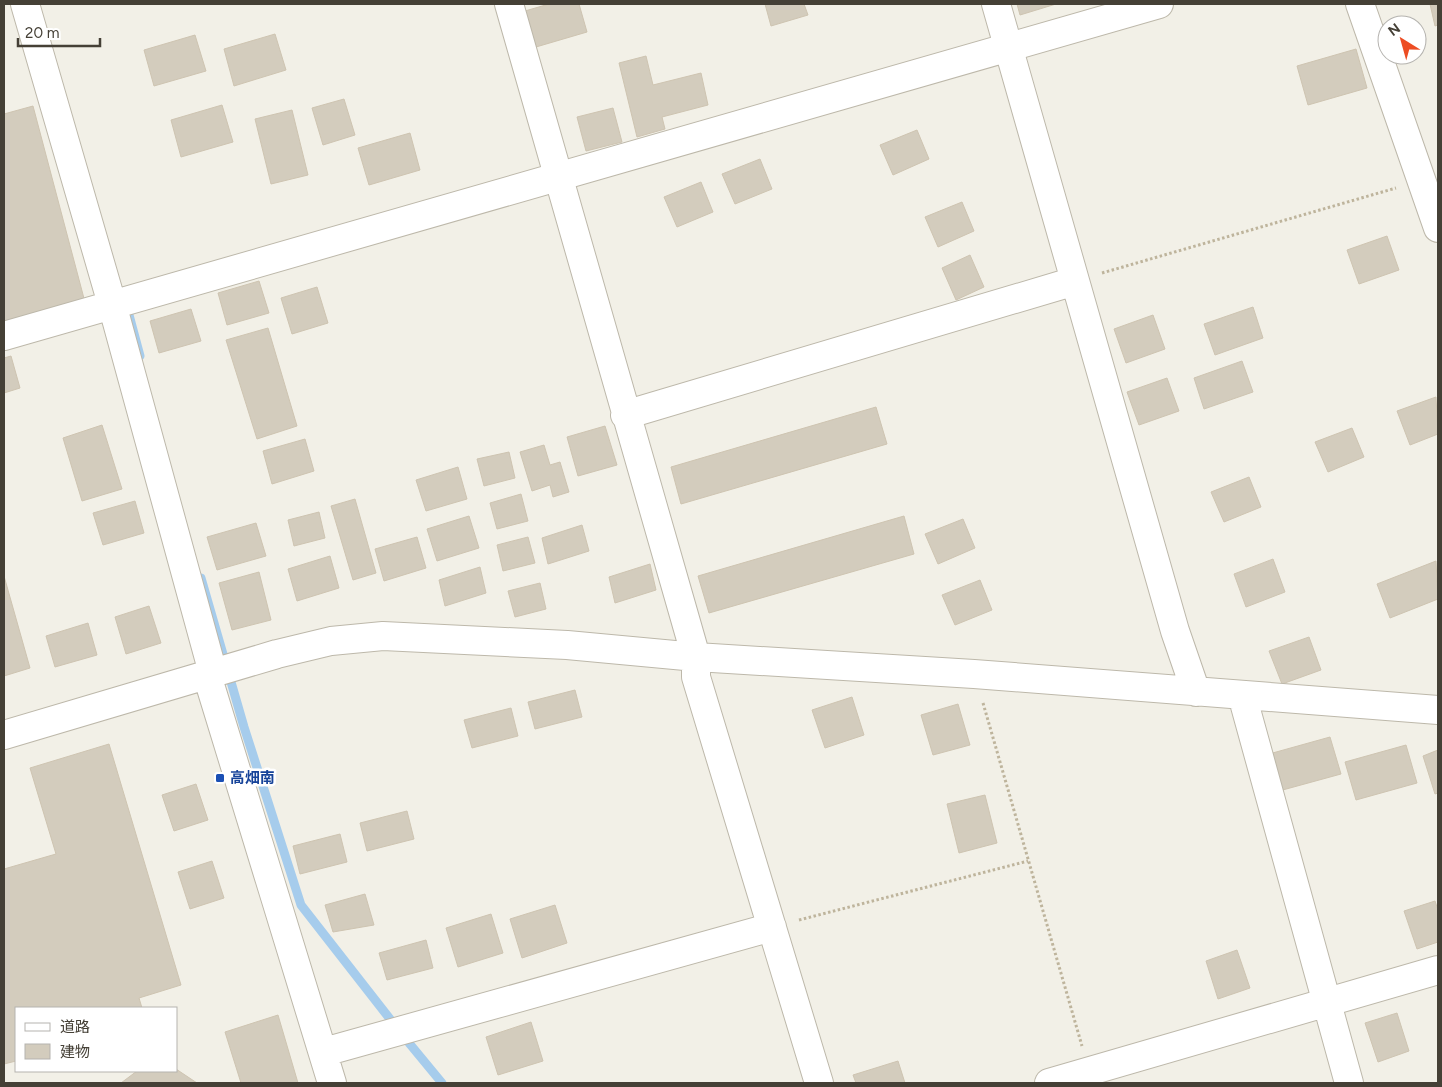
<svg xmlns="http://www.w3.org/2000/svg" width="1442" height="1087" viewBox="0 0 1442 1087" font-family="Figtree,'Noto Sans JP',sans-serif">
<style>
.lines{fill:none;stroke-linecap:round;stroke-linejoin:round}
.stream{stroke:#a6ccec;stroke-width:9}
.building{fill:#d3ccbd;stroke:#cec4b1}
.minor-casing{stroke:#bdb8aa;stroke-width:30}
.path{stroke:#beb49c;stroke-width:3;stroke-dasharray:2.5 2.5;stroke-linecap:butt}
.minor{stroke:#fff;stroke-width:28}
.transit-dot{fill:#1a4fb4;stroke:#fff;stroke-width:2}
.labels{text-anchor:middle;stroke-width:5;stroke-linejoin:round;paint-order:stroke}
.transit-label{font-size:15px;font-weight:bold;fill:#164399;stroke:#fff;text-anchor:start}
</style>
<rect width="100%" height="100%" fill="#f2f0e7"/>
<g class="lines">
<path class="stream" d="M 129,315 L 140,356
M 201,578 L 244,727 L 301,905 L 390,1019
M 409,1043 L 442,1083"/>
</g>
<path class="building" d="M 549,4 L 579,4 L 587,32 L 536,47 L 525,11 Z
M 765,4 L 804,4 L 808,15 L 771,26 Z
M 1017,4 L 1056,4 L 1020,15 Z
M 1430,4 L 1438,4 L 1438,25 L 1435,26 Z
M 275,34 L 286,70 L 234,86 L 224,49 Z
M 195,35 L 206,71 L 154,86 L 144,50 Z
M 1356,49 L 1367,88 L 1308,105 L 1297,66 Z
M 646,56 L 653,85 L 701,73 L 708,105 L 662,117 L 665,129 L 637,137 L 619,63 Z
M 344,99 L 355,135 L 323,145 L 312,108 Z
M 222,105 L 233,142 L 181,157 L 171,120 Z
M 33,106 L 86,306 L 4,328 L 4,114 Z
M 613,108 L 622,142 L 586,151 L 577,117 Z
M 292,110 L 308,175 L 271,184 L 255,119 Z
M 917,130 L 929,159 L 893,175 L 880,145 Z
M 410,133 L 420,170 L 369,185 L 358,148 Z
M 760,159 L 772,189 L 735,204 L 722,174 Z
M 701,182 L 713,212 L 677,227 L 664,197 Z
M 962,202 L 974,231 L 938,247 L 925,217 Z
M 1387,236 L 1399,270 L 1359,284 L 1347,250 Z
M 970,255 L 984,287 L 956,300 L 942,268 Z
M 259,281 L 269,313 L 227,325 L 218,293 Z
M 317,287 L 328,323 L 292,334 L 281,298 Z
M 1253,307 L 1263,338 L 1215,355 L 1204,324 Z
M 191,309 L 201,341 L 159,353 L 150,321 Z
M 1153,315 L 1165,349 L 1126,363 L 1114,329 Z
M 268,328 L 297,426 L 257,439 L 226,340 Z
M 11,356 L 20,388 L 4,393 L 4,358 Z
M 1242,361 L 1253,392 L 1204,409 L 1194,378 Z
M 1167,378 L 1179,411 L 1139,425 L 1127,392 Z
M 1436,397 L 1438,434 L 1410,445 L 1397,411 Z
M 876,407 L 887,444 L 681,504 L 671,467 Z
M 102,425 L 122,489 L 82,501 L 63,438 Z
M 605,426 L 617,465 L 578,476 L 567,437 Z
M 1352,428 L 1364,457 L 1328,472 L 1315,442 Z
M 305,439 L 314,471 L 272,484 L 263,451 Z
M 544,445 L 550,465 L 560,462 L 569,492 L 553,497 L 550,485 L 532,491 L 520,452 Z
M 509,452 L 515,478 L 484,486 L 477,459 Z
M 458,467 L 467,499 L 426,511 L 416,480 Z
M 1249,477 L 1261,507 L 1224,522 L 1211,492 Z
M 521,494 L 528,521 L 497,529 L 490,503 Z
M 355,499 L 376,573 L 353,580 L 331,506 Z
M 135,501 L 144,533 L 103,545 L 93,513 Z
M 319,512 L 325,538 L 294,546 L 288,520 Z
M 469,516 L 479,548 L 437,561 L 427,529 Z
M 904,516 L 914,554 L 709,613 L 698,576 Z
M 963,519 L 975,548 L 938,564 L 925,534 Z
M 256,523 L 266,556 L 217,570 L 207,537 Z
M 582,525 L 589,551 L 548,564 L 542,538 Z
M 417,537 L 426,568 L 384,581 L 375,549 Z
M 528,537 L 535,563 L 503,571 L 497,545 Z
M 330,556 L 339,588 L 297,601 L 288,569 Z
M 1273,559 L 1285,592 L 1246,607 L 1234,574 Z
M 1436,561 L 1438,599 L 1390,618 L 1377,584 Z
M 650,564 L 656,590 L 615,603 L 609,577 Z
M 480,567 L 486,593 L 445,606 L 439,580 Z
M 259,572 L 271,620 L 232,630 L 219,583 Z
M 4,576 L 30,668 L 4,676 Z
M 980,580 L 992,610 L 955,625 L 942,595 Z
M 540,583 L 546,609 L 515,617 L 508,591 Z
M 149,606 L 161,643 L 126,654 L 115,617 Z
M 88,623 L 97,655 L 55,667 L 46,636 Z
M 1309,637 L 1321,670 L 1282,684 L 1269,651 Z
M 575,690 L 582,717 L 535,729 L 528,702 Z
M 852,697 L 864,735 L 825,748 L 812,710 Z
M 958,704 L 970,745 L 933,755 L 921,715 Z
M 511,708 L 518,736 L 472,748 L 464,720 Z
M 1330,737 L 1341,774 L 1279,791 L 1269,754 Z
M 109,744 L 181,985 L 139,998 L 142,1008 L 16,1008 L 16,1061 L 4,1064 L 4,869 L 56,854 L 30,768 Z
M 1406,745 L 1417,783 L 1356,800 L 1345,762 Z
M 1438,750 L 1438,793 L 1435,794 L 1423,756 Z
M 196,784 L 208,820 L 174,831 L 162,795 Z
M 985,795 L 997,843 L 959,853 L 947,804 Z
M 407,811 L 414,839 L 367,851 L 360,823 Z
M 340,834 L 347,862 L 300,874 L 293,846 Z
M 212,861 L 224,898 L 190,909 L 178,872 Z
M 365,894 L 374,925 L 333,932 L 325,905 Z
M 1435,901 L 1438,910 L 1438,942 L 1417,949 L 1404,911 Z
M 555,905 L 567,943 L 522,958 L 510,919 Z
M 491,914 L 503,953 L 458,967 L 446,928 Z
M 426,940 L 433,968 L 387,980 L 379,953 Z
M 1237,950 L 1250,988 L 1218,999 L 1206,961 Z
M 1397,1013 L 1409,1051 L 1378,1062 L 1365,1023 Z
M 278,1015 L 298,1083 L 241,1083 L 225,1032 Z
M 531,1022 L 543,1061 L 498,1075 L 486,1037 Z
M 898,1061 L 905,1083 L 856,1083 L 853,1075 Z
M 176,1069 L 197,1083 L 121,1083 L 137,1071 L 176,1071 Z"/>
<g class="lines">
<defs>
<path id="minor" d="M 25,4 L 112,304 L 213,673
M 509,4 L 696,657 L 696,677 L 819,1083
M 996,4 L 1175,631 L 1196,692
M 1360,4 L 1438,228
M 4,336 L 1159,4
M 625,415 L 1075,281
M 207,675 L 332,1083
M 1242,695 L 1349,1083
M 4,735 L 277,654 L 331,641 L 383,636 L 567,645 L 696,657 L 974,674 L 1438,710
M 324,1052 L 772,927
M 1049,1083 L 1438,970"/>
</defs>
<use href="#minor" class="minor-casing"/>
<path class="path" d="M 1102,273 L 1396,188
M 983,703 L 1082,1046
M 799,920 L 1028,861"/>
<use href="#minor" class="minor"/>
</g>
<rect class="transit-dot" x="215" y="773" width="10" height="10" rx="2.5"/>
<g class="labels">
<g class="transit-label">
<text x="230" y="783">高畑南</text>
</g>
</g>
<rect width="1442" height="1087" fill="none" stroke="#454036" stroke-width="10"/>
<rect x="15" y="1007" width="162" height="65" fill="#ffffff" stroke="#b5b3af"/>
<rect x="25" y="1023" width="25" height="8" fill="#ffffff" stroke="#b5b3af"/>
<text x="60" y="1032" font-size="15" fill="#454036">道路</text>
<rect x="25" y="1044" width="25" height="15" fill="#d3ccbd" stroke="#b5b3af"/>
<text x="60" y="1057" font-size="15" fill="#454036">建物</text>
<g transform="translate(1402 40) rotate(323)"><circle r="24" fill="#ffffff" stroke="#b5b3af"/>
<path d="M0-4L9 19L0 12L-9 19Z" fill="#ed4d23"/>
<text y="-8" font-size="14" font-weight="bold" text-anchor="middle" fill="#454036">N</text>
</g>
<path d="M18 38v8h82v-8" fill="none" stroke="#454036" stroke-width="2.5"/>
<text x="25" y="38" font-size="15" fill="#454036" stroke="#ffffff" stroke-width="4" paint-order="stroke">20 m</text>
</svg>
